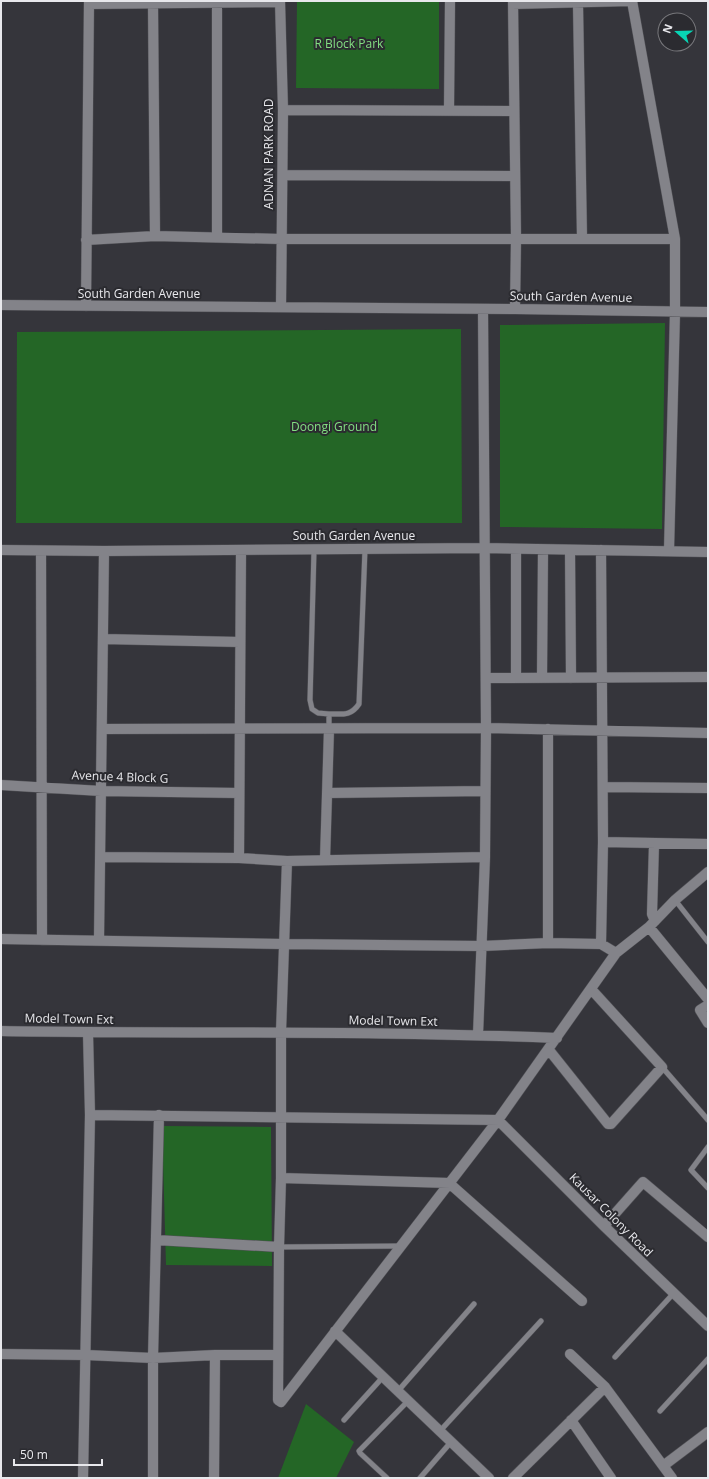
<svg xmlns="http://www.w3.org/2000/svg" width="709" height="1479" viewBox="0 0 709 1479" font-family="'Open Sans',sans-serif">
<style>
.green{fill:#246626}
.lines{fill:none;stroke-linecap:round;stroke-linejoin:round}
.lane-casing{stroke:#525257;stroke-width:6}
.street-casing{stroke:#525257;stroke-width:11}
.lane{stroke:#838389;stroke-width:5}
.street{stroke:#838389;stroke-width:10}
.labels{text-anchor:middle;stroke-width:4;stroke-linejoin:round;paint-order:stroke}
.park-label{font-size:12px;fill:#83df82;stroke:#2b2b30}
.street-label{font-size:12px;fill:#e8e8ec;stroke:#2b2b30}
</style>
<rect width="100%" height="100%" fill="#35353b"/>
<path class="green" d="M 297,1 L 439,1 L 439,89 L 296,88 Z
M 665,323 L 662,529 L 500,527 L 500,325 Z
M 461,329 L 462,523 L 16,523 L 17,332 Z
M 162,1126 L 271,1127 L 272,1266 L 166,1265 Z
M 306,1404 L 354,1442 L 336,1478 L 278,1478 Z"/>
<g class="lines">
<defs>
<path id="lane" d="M 314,550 L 310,700 L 312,709 L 318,713 L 329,714 L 329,729
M 329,714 C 343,714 351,716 359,704 L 365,549
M 675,900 L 708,942
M 662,1067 L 708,1120
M 708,1147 L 691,1170 L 708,1188
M 279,1247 L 400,1246
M 615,1357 L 673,1294
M 398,1391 L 474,1304
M 660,1411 L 708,1359
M 344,1420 L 383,1377
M 440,1431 L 541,1321
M 387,1478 L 360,1453 L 359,1451 L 408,1401
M 420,1478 L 451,1442"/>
<path id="street" d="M 280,1 L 283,110 L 281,307
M 513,1 L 516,238 L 515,309
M 632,1 L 675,239 L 675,312 L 669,551
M 89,4 L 280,2
M 153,4 L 155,236
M 513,4 L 630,1
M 578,4 L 582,238
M 283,110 L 514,111
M 449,110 L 450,1
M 283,175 L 515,176
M 217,237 L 217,3
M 86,240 L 155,236 L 281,239 L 675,239
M 1,305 L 515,309 L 708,312
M 86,306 L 89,1
M 1,550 L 104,551 L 483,548 L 708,552
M 570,550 L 571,678
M 601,550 L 603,842 L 601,944
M 41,551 L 42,940
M 103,639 L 240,642
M 486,678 L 708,677
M 516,678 L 516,549
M 542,678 L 543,550
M 102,729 L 486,728 L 708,733
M 548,729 L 548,943
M 1,785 L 101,791 L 239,793
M 603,787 L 708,788
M 327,793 L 485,791
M 603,842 L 708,844
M 654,844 L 652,914 L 655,921
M 100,857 L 239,858 L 287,861 L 485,857
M 239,858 L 241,550
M 325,860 L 329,729
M 287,861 L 281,1032 L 281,1178 L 279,1247 L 278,1400 L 281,1402 L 498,1120 L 616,953 L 649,927 L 675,900 L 708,872
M 649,927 L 708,999
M 1,939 L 283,944 L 482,946 L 548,943 L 601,944 L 616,953
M 99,940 L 104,551
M 708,1005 L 700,1010 L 708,1023
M 1,1031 C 186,1034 371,1030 557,1038
M 478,1035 L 485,857 L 486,728 L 483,309
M 549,1050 L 608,1124 L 611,1124 L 662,1067 L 591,989
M 90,1115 L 498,1120 L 604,1226 L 708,1326
M 281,1178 L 449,1183 L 582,1301
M 604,1226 L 643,1182 L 708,1237
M 156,1240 L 279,1247
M 335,1331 L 489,1478
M 1,1354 L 86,1355 L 153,1358 L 215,1355 L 278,1355
M 570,1354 L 605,1387 L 672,1478
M 571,1420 L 611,1478
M 663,1466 L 708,1432
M 83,1478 L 90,1115 L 88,1033
M 153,1478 L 153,1358 L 159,1115
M 214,1478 L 215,1355
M 513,1478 L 605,1387"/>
</defs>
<use href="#lane" class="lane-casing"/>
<use href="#street" class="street-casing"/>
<use href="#lane" class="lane"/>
<use href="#street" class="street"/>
</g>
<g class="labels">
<g class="park-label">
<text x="349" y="48">R Block Park</text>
<text x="334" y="431">Doongi Ground</text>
</g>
<g class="street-label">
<text transform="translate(269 154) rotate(-90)" y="4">ADNAN PARK ROAD</text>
<text x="139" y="298">South Garden Avenue</text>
<text transform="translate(571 297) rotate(1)" y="4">South Garden Avenue</text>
<text x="354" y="540">South Garden Avenue</text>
<text transform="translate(120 777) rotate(2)" y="4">Avenue 4 Block G</text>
<text transform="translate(69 1019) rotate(1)" y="4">Model Town Ext</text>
<text transform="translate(393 1021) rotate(1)" y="4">Model Town Ext</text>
<text transform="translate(611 1215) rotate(45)" y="4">Kausar Colony Road</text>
</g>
</g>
<rect width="709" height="1479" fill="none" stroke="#e8e8ec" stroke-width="4"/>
<g transform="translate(677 32) rotate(290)"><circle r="19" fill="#2b2b30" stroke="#77777b"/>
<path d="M0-3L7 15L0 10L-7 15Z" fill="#08d5b5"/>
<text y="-6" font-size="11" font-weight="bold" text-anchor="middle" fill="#e8e8ec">N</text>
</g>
<path d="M14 1459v6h88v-6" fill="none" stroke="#e8e8ec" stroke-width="2"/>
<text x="20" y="1459" font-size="12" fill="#e8e8ec" stroke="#2b2b30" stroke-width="3" paint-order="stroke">50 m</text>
</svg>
